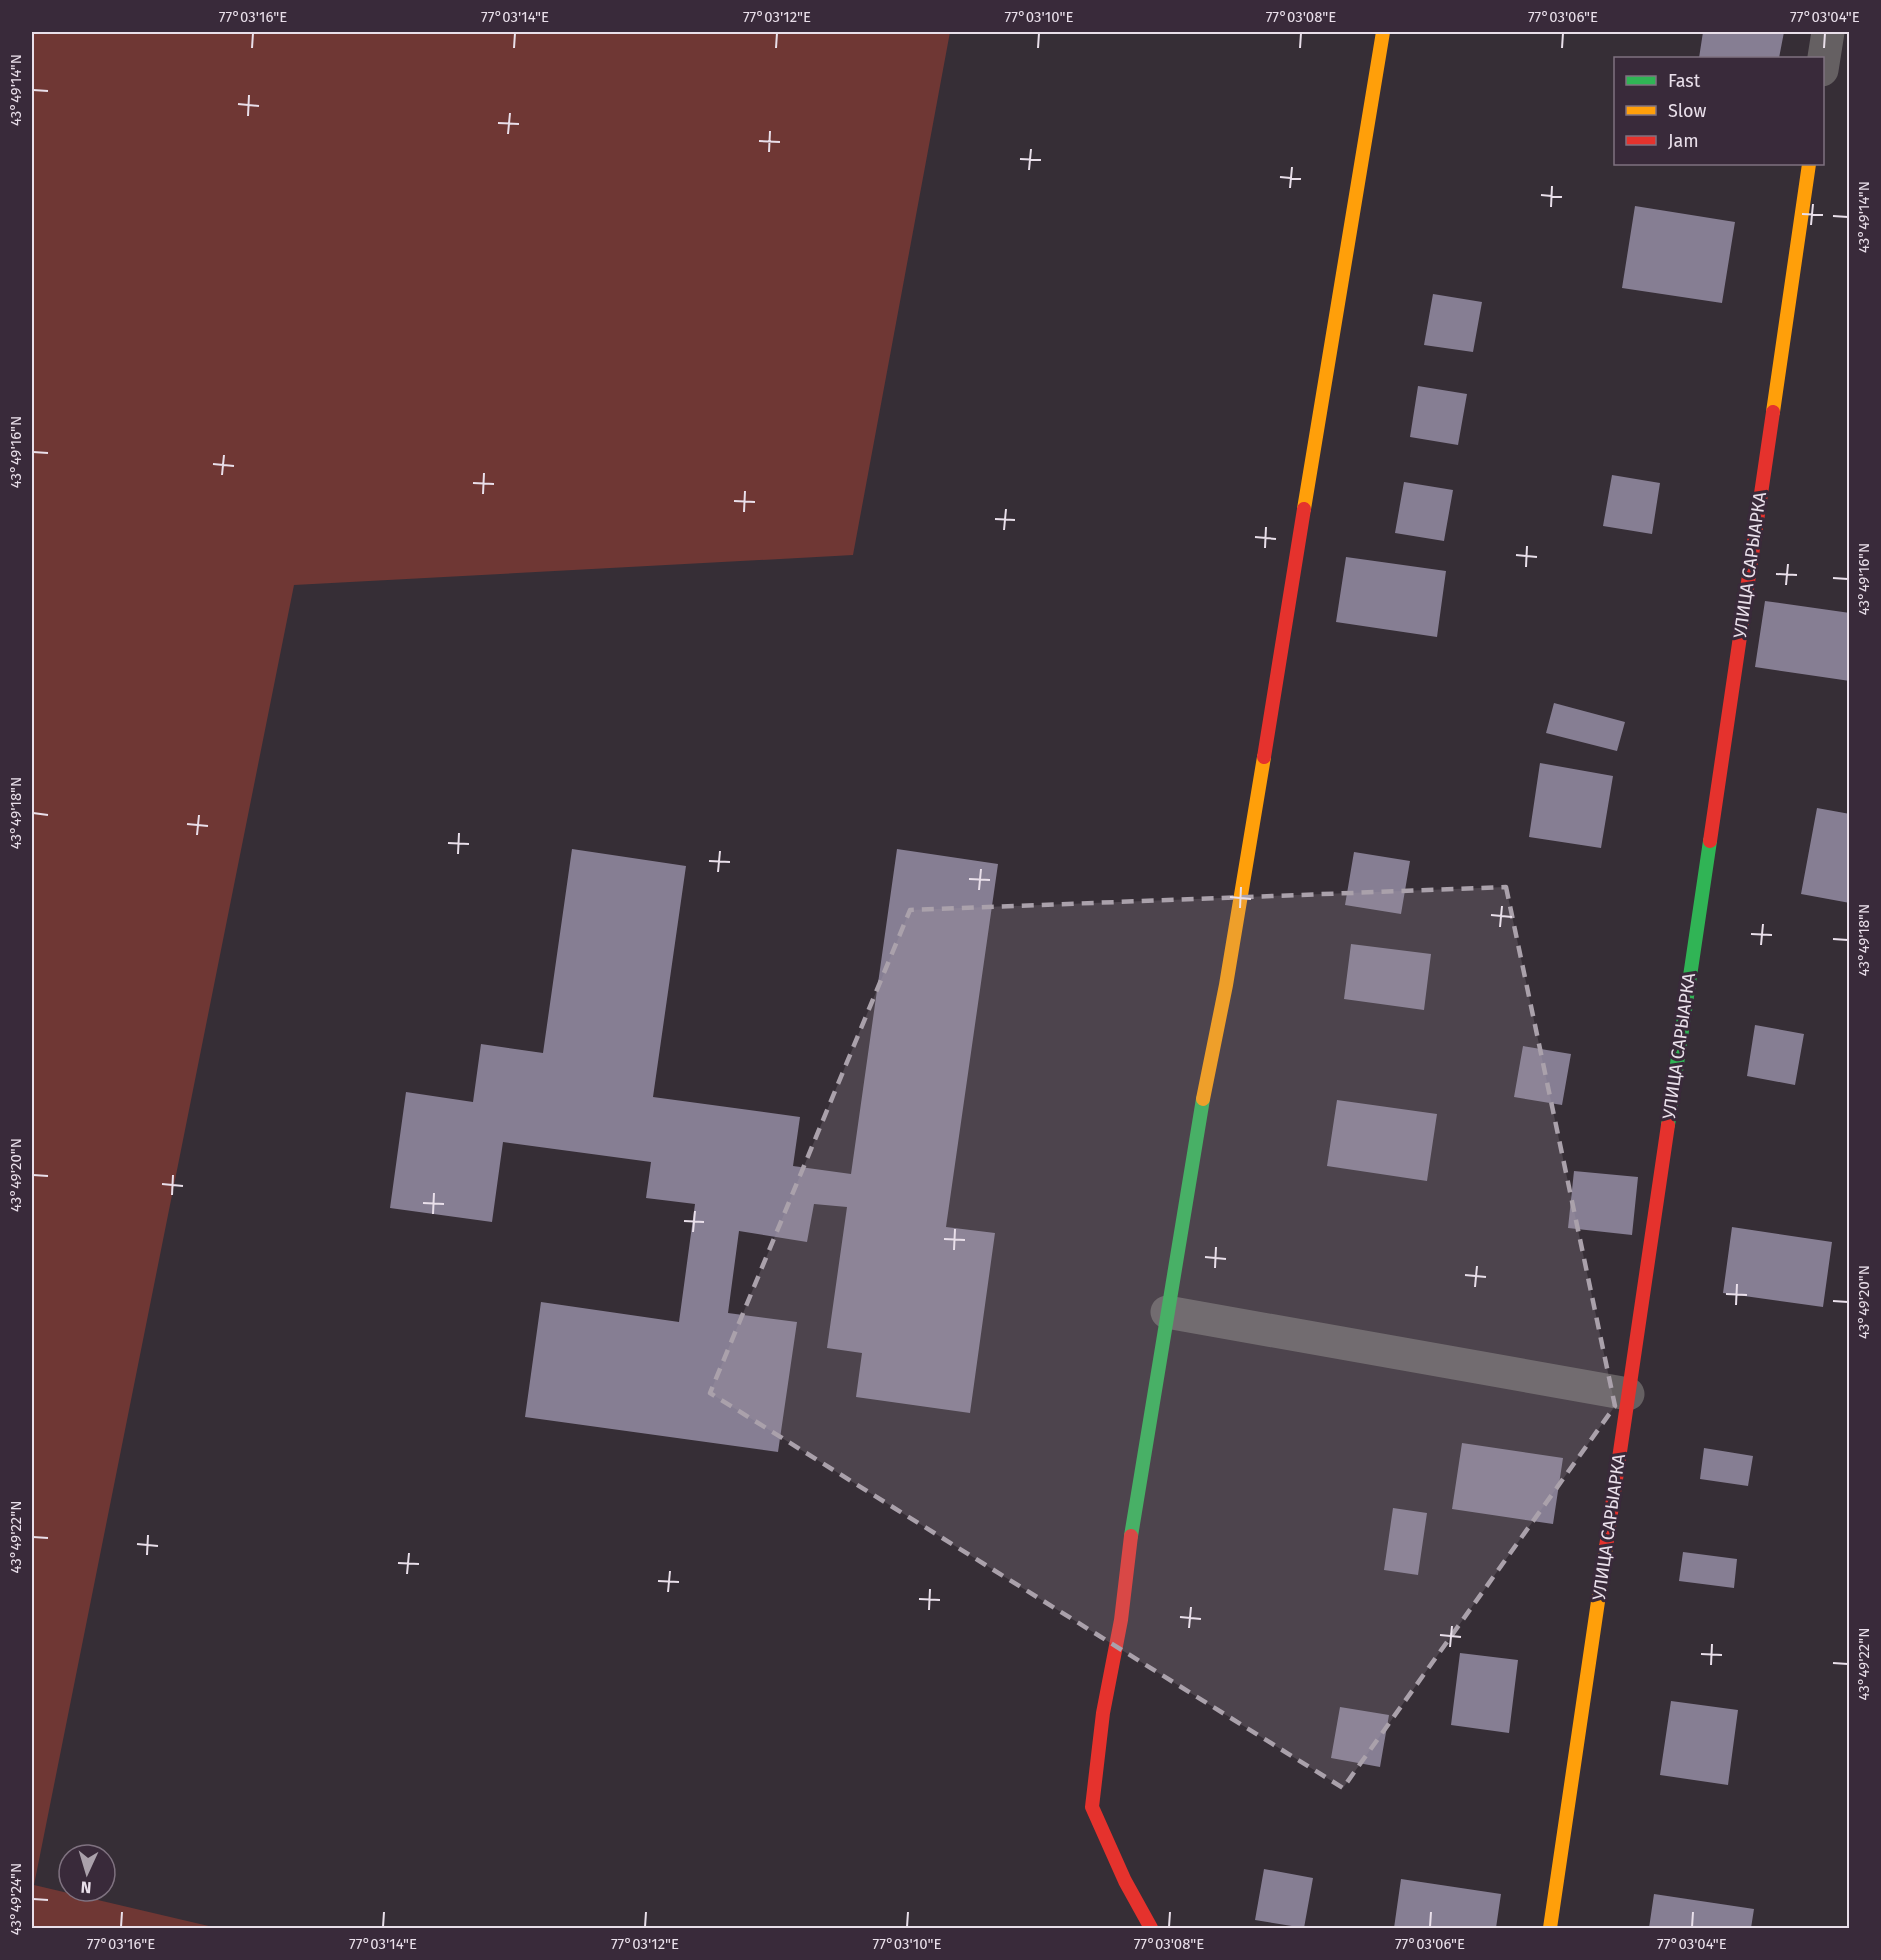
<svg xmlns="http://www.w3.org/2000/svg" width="1881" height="1960" viewBox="0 0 1881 1960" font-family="'Fira Sans',sans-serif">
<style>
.green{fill:#6f3734}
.building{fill:#867e93}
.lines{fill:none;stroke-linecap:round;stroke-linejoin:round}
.street{stroke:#656062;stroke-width:33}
.fast{stroke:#30b455;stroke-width:14}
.slow{stroke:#ff9f0a;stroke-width:14}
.jam{stroke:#e5322d;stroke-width:14}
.marked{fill:#aaa1ab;fill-opacity:0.2;stroke:#aaa1ab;stroke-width:4.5;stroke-dasharray:12 8;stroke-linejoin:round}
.ticks{fill:none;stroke:#e9dfea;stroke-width:2}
.labels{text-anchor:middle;stroke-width:6;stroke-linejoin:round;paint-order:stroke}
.street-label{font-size:18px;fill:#e9dfea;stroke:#392a3a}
.neatline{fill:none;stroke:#e9dfea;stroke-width:2}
.ticks-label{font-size:15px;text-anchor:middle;fill:#e9dfea}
</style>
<rect width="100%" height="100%" fill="#362e36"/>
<path class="green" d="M 32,32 L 950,32 L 853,555 L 294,585 L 34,1885 L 217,1928 L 32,1928 Z"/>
<path class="building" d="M 1703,32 L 1784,32 L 1779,58 L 1699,58 Z
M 1635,206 L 1735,222 L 1722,303 L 1622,288 Z
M 1433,294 L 1482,302 L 1473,352 L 1424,345 Z
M 1418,386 L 1467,394 L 1458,445 L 1410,437 Z
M 1612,475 L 1660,483 L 1652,534 L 1603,526 Z
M 1404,482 L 1453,490 L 1444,541 L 1395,533 Z
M 1346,557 L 1446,571 L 1437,637 L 1336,622 Z
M 1765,601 L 1850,613 L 1850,681 L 1755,667 Z
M 1554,703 L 1625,722 L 1617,751 L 1546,733 Z
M 1540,763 L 1613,776 L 1601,848 L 1529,837 Z
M 1817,808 L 1850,814 L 1850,903 L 1801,894 Z
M 572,849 L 686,866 L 653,1097 L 800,1117 L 793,1166 L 851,1174 L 897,849 L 998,864 L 946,1227 L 995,1233 L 970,1413 L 856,1397 L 862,1353 L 827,1348 L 847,1207 L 814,1204 L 807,1242 L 739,1231 L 728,1313 L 797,1322 L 778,1452 L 525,1417 L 541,1302 L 679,1322 L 695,1204 L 646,1198 L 651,1162 L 503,1142 L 492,1222 L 390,1208 L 406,1092 L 473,1102 L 481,1044 L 543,1053 Z
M 1354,852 L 1410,861 L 1401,914 L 1345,905 Z
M 1351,944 L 1431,954 L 1424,1010 L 1344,999 Z
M 1755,1025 L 1804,1034 L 1795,1085 L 1747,1076 Z
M 1523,1046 L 1571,1054 L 1562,1105 L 1514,1097 Z
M 1337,1100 L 1437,1114 L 1427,1181 L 1327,1166 Z
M 1574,1171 L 1638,1177 L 1632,1235 L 1568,1228 Z
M 1732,1227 L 1832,1242 L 1823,1307 L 1723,1293 Z
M 1462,1443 L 1563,1458 L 1553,1524 L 1452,1509 Z
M 1704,1448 L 1753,1456 L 1748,1486 L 1700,1479 Z
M 1393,1508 L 1427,1513 L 1418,1575 L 1384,1570 Z
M 1683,1552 L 1737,1559 L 1734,1588 L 1679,1581 Z
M 1460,1653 L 1518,1660 L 1509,1733 L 1451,1725 Z
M 1671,1701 L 1738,1710 L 1728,1785 L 1660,1775 Z
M 1340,1707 L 1389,1715 L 1380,1767 L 1331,1758 Z
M 1264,1869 L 1313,1878 L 1304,1928 L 1255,1920 Z
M 1401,1879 L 1501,1894 L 1496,1928 L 1394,1928 Z
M 1654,1894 L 1754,1909 L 1751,1928 L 1649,1928 Z"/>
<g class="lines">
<path class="street" d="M 1822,70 L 1828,32
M 1167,1312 L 1628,1394"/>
<path class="fast" d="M 1668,1125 L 1710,841
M 1131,1536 L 1203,1099"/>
<path class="slow" d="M 1773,412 L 1809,164
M 1304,509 L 1383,32
M 1203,1099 L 1226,985 L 1264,757
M 1550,1928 L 1606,1547"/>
<path class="jam" d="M 1264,757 L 1304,509
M 1710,841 L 1773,412
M 1131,1536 L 1121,1620 L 1103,1713 L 1092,1807 L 1125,1881 L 1151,1928
M 1606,1547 L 1668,1125"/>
</g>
<path class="marked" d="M 1506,887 L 1615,1406 L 1343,1788 L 710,1393 L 910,910 Z"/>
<path class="ticks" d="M 252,48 L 253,33M 514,48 L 515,33M 776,48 L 777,33M 1038,48 L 1039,33M 1300,48 L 1301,33M 1562,48 L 1563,33M 1824,48 L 1825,33M 33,90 L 48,91M 238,104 L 259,106M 248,116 L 249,95M 498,123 L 519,124M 508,134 L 510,113M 759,141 L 780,142M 769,152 L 770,131M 1020,159 L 1041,160M 1029,170 L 1031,149M 1280,177 L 1301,179M 1290,188 L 1292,167M 1541,195 L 1562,197M 1551,207 L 1552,186M 1802,214 L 1823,215M 1833,216 L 1848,217M 1811,225 L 1813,204M 33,452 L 48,453M 213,464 L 234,466M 222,475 L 224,455M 473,483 L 494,484M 483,494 L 484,473M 734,501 L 755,502M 744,512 L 745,491M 995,519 L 1015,520M 1004,530 L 1006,509M 1255,537 L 1276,539M 1265,548 L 1266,527M 1516,555 L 1537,557M 1526,567 L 1527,546M 1776,574 L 1797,575M 1833,578 L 1848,579M 1786,585 L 1788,564M 33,813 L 48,815M 187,824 L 208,826M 197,835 L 199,815M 448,843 L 469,844M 458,854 L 459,833M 709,861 L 730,862M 718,872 L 720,851M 969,879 L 990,880M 979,890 L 981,869M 1230,897 L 1251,899M 1240,908 L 1241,887M 1491,915 L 1512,917M 1500,927 L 1502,906M 1751,934 L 1772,935M 1833,939 L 1848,940M 1761,945 L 1763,924M 33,1175 L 48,1176M 162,1184 L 183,1186M 172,1195 L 173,1175M 423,1203 L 444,1204M 433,1214 L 434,1193M 684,1221 L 704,1222M 693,1232 L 695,1211M 944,1239 L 965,1240M 954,1250 L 955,1229M 1205,1257 L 1226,1259M 1215,1268 L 1216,1247M 1465,1275 L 1486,1277M 1475,1287 L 1477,1266M 1726,1294 L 1747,1295M 1833,1301 L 1848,1302M 1736,1305 L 1737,1284M 33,1537 L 48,1538M 137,1544 L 158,1546M 147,1555 L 148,1535M 398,1563 L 419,1564M 407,1574 L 409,1553M 658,1581 L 679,1582M 668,1592 L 670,1571M 919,1599 L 940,1600M 929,1610 L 930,1589M 1180,1617 L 1201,1619M 1189,1628 L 1191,1607M 1440,1635 L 1461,1637M 1450,1647 L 1452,1626M 1701,1654 L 1722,1655M 1833,1663 L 1848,1664M 1711,1665 L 1712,1644M 33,1899 L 48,1900M 121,1927 L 122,1912M 383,1927 L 384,1912M 645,1927 L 646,1912M 907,1927 L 908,1912M 1169,1927 L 1170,1912M 1430,1927 L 1431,1912M 1692,1927 L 1693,1912"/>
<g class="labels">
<g class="street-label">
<text transform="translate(1750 565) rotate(-82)" y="6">УЛИЦА САРЫАРКА</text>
<text transform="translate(1679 1046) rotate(-82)" y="6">УЛИЦА САРЫАРКА</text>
<text transform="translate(1609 1527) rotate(-82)" y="6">УЛИЦА САРЫАРКА</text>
</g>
</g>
<rect width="1881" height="1960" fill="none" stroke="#392a3a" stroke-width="66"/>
<rect x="1614" y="57" width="210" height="108" fill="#392a3a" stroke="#7f7280" stroke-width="1.5"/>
<rect x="1626" y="76" width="30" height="9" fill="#30b455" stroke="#7f7280" stroke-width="1.5"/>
<text x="1668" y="87" font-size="18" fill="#e9dfea">Fast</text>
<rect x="1626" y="106" width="30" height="9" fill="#ff9f0a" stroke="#7f7280" stroke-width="1.5"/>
<text x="1668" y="117" font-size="18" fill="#e9dfea">Slow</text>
<rect x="1626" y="136" width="30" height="9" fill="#e5322d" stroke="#7f7280" stroke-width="1.5"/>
<text x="1668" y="147" font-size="18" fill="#e9dfea">Jam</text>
<g transform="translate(87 1873) rotate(184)"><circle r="28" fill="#392a3a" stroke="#7f7280" stroke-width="1.5"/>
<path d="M0-4.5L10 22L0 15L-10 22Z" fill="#aaa1ab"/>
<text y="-9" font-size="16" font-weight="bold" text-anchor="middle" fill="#e9dfea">N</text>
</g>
<rect x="33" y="33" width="1815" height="1894" class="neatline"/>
<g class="ticks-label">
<text x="253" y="22">77°03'16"E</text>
<text x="515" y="22">77°03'14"E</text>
<text x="777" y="22">77°03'12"E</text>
<text x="1039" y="22">77°03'10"E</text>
<text x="1301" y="22">77°03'08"E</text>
<text x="1563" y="22">77°03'06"E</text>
<text x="1825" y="22">77°03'04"E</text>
<text transform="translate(16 90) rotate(-90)" y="5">43°49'14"N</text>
<text transform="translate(1864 217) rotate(-90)" y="5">43°49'14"N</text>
<text transform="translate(16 452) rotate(-90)" y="5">43°49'16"N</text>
<text transform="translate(1864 579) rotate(-90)" y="5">43°49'16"N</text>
<text transform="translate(16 813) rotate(-90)" y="5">43°49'18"N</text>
<text transform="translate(1864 940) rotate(-90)" y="5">43°49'18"N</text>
<text transform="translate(16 1175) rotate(-90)" y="5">43°49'20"N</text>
<text transform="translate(1864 1302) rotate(-90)" y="5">43°49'20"N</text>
<text transform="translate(16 1537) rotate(-90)" y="5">43°49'22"N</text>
<text transform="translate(1864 1664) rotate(-90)" y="5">43°49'22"N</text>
<text transform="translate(16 1899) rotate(-90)" y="5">43°49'24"N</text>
<text x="121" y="1949">77°03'16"E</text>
<text x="383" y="1949">77°03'14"E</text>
<text x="645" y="1949">77°03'12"E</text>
<text x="907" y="1949">77°03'10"E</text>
<text x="1169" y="1949">77°03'08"E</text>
<text x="1430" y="1949">77°03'06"E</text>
<text x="1692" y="1949">77°03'04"E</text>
</g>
</svg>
